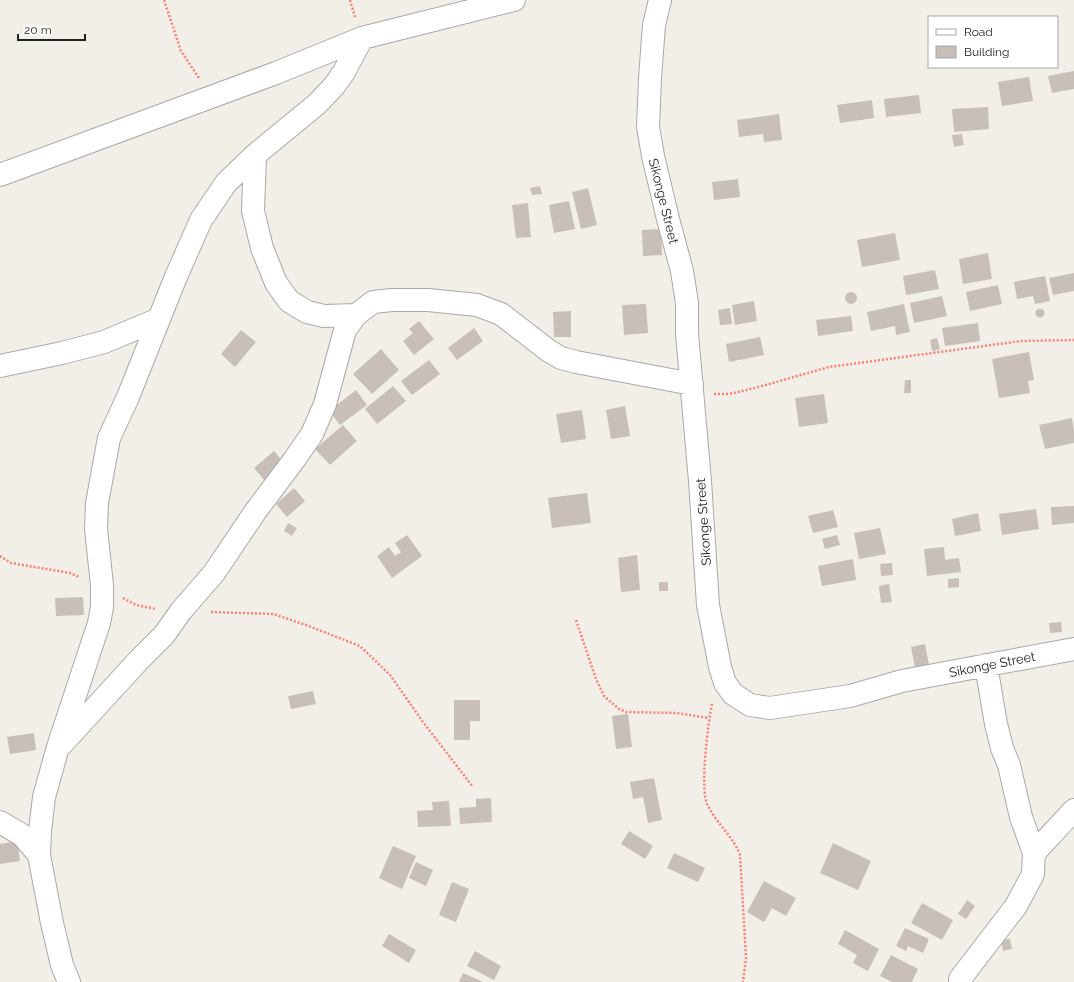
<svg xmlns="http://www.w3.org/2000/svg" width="1074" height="982" viewBox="0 0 1074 982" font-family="Raleway,sans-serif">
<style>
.building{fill:#c7bfb8}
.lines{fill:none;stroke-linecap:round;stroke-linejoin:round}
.minor-casing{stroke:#a9a9a9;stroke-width:24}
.path{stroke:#fa8072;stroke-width:2.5;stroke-dasharray:2 2;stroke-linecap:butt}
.minor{stroke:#fff;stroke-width:22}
.labels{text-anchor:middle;stroke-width:3;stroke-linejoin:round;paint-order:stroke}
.street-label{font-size:13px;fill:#222;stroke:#fff}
</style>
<rect width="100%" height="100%" fill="#f2efe9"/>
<path class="building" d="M 1074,71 L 1074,89 L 1052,93 L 1048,76 Z
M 1029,77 L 1033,101 L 1002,106 L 998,82 Z
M 919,95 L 921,113 L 886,117 L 884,99 Z
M 872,100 L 874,118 L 840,123 L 837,105 Z
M 988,107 L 989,129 L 954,132 L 952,109 Z
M 779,114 L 782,140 L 764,142 L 763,134 L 739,137 L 737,120 Z
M 962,134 L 964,145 L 954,147 L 952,135 Z
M 738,179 L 740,197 L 714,200 L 712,182 Z
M 540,186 L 542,194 L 532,195 L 530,188 Z
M 588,188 L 597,225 L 581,229 L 572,192 Z
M 569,201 L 575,229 L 554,233 L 549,205 Z
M 528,203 L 531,237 L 516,238 L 512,205 Z
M 661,229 L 662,255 L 643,256 L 642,230 Z
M 895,233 L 900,260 L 862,267 L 857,240 Z
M 988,253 L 992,279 L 963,284 L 959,259 Z
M 935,270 L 939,289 L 906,295 L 903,276 Z
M 1074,273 L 1074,291 L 1053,295 L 1049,278 Z
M 1045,276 L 1050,301 L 1035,304 L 1033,296 L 1017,299 L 1014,282 Z
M 998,285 L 1002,304 L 970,311 L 966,292 Z
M845 298a6 6 0 1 1 12 0a6 6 0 1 1-12 0Z
M 942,296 L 947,316 L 914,323 L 910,303 Z
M 754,301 L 757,321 L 735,325 L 732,305 Z
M 646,304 L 648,333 L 624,335 L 622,305 Z
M 904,304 L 910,332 L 896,335 L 895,326 L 871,331 L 867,312 Z
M 730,308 L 732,324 L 720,325 L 718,310 Z
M1035.5 313a4.5 4.5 0 1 1 9 0a4.5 4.5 0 1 1-9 0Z
M 571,311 L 571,337 L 554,337 L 553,312 Z
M 851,316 L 853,331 L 818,336 L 816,320 Z
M 419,321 L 434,339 L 414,355 L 403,341 L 413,333 L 409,329 Z
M 978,323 L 980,341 L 945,346 L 942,328 Z
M 474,328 L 483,341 L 457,360 L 448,348 Z
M 241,330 L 256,342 L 235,367 L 221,354 Z
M 760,337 L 764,355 L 729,362 L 726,344 Z
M 937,338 L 940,349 L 932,351 L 930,340 Z
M 381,349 L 399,370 L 372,394 L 353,374 Z
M 1029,352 L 1034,380 L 1028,381 L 1030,393 L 999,398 L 992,359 Z
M 429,360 L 440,374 L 412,395 L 401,381 Z
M 905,380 L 911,380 L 911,393 L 904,393 Z
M 393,386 L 406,401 L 377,424 L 365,409 Z
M 356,390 L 367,405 L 340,425 L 329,411 Z
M 824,394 L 828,423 L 799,427 L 795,398 Z
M 625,406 L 630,436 L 611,439 L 606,410 Z
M 582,410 L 586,439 L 561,443 L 556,414 Z
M 1072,418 L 1074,431 L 1074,443 L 1045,449 L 1039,425 Z
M 343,425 L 357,441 L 330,465 L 315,449 Z
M 274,451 L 285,464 L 265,481 L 254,468 Z
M 294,488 L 305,501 L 287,517 L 276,504 Z
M 587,493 L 591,523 L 552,528 L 548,498 Z
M 1074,506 L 1074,523 L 1052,525 L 1051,507 Z
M 1036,509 L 1039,529 L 1002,535 L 999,514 Z
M 833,510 L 838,527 L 813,533 L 808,516 Z
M 978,513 L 981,531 L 955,536 L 952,519 Z
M 288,523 L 297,528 L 292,536 L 284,531 Z
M 880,528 L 886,554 L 859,559 L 854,533 Z
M 407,535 L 422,556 L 392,578 L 377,556 L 389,547 L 395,556 L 401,552 L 395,543 Z
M 837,535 L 840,545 L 825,549 L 822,539 Z
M 944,547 L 945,560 L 959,558 L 961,572 L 927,576 L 924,549 Z
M 637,555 L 640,590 L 621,592 L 618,558 Z
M 853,559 L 856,580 L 822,586 L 818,566 Z
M 892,563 L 893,575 L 881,576 L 880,564 Z
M 959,578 L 959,587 L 948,588 L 948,579 Z
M 659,582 L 668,582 L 668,591 L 659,591 Z
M 889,584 L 892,602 L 881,603 L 879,586 Z
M 83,597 L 84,615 L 56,616 L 55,598 Z
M 1061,622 L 1062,632 L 1050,633 L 1049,623 Z
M 925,644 L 929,665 L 915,668 L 911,647 Z
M 313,691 L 316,704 L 291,709 L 288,696 Z
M 454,700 L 480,700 L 480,721 L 470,721 L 470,740 L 454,740 Z
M 628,714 L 632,747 L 616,749 L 612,716 Z
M 34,733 L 36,750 L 10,754 L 7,737 Z
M 654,778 L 662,820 L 648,823 L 643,797 L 633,799 L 630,782 Z
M 491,798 L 492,822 L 460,824 L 459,808 L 476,807 L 476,799 Z
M 449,801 L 451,826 L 418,827 L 417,811 L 433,810 L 432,802 Z
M 629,831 L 653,846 L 645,859 L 621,844 Z
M 17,841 L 20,861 L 0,864 L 0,844 Z
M 833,843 L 871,861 L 858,890 L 820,873 Z
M 393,846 L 416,856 L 402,889 L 379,878 Z
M 674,853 L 705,868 L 698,882 L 667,868 Z
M 416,862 L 433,870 L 426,886 L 409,878 Z
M 764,881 L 796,898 L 786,916 L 772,908 L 764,922 L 747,912 Z
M 452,882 L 469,889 L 456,922 L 439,915 Z
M 967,900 L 975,906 L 966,919 L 958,914 Z
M 922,903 L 953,920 L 942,940 L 911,923 Z
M 905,928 L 929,939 L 923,953 L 908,946 L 906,951 L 896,946 Z
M 845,930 L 879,949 L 868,971 L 853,963 L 857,955 L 838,944 Z
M 389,934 L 416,950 L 409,963 L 382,946 Z
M 1010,939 L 1012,949 L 1003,951 L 1001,940 Z
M 475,951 L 501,966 L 494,980 L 467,966 Z
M 891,955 L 918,969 L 912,982 L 892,982 L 880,976 Z
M 463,973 L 483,982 L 459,982 Z"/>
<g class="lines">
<defs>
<path id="minor" d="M 660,0 L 654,25 L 650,78 L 648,127 L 653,156 L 668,219 L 682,271 L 687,303 L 687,334 L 700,481 L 708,605 L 720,667 L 725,683 L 733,694 L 750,705 L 770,708 L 850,696 L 902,681 L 1074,649
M 255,155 L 253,211 L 262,248 L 276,283 L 289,301 L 307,312 L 324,316 L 356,315
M 0,175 L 276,73 L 362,38 L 514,0
M 0,366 L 62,353 L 104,342 L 159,319
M 62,744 L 138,661 L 164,635 L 181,611 L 214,573 L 255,512 L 294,460 L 312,434 L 325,404 L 345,330 L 356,315 L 373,302 L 392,300 L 428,300 L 477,305 L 501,314 L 549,351 L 561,358 L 576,362 L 692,384
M 0,822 L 22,835 L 39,855
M 1034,853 L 1074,810
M 960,979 L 1016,906 L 1033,874 L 1034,853 L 1021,817 L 1009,765 L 1002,748 L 996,724 L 986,665
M 69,982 L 62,965 L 52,923 L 39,855 L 40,831 L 44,797 L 58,747 L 99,623 L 102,607 L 102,585 L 96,529 L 97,503 L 109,438 L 128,397 L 175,279 L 201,220 L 226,183 L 255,155 L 317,104 L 334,86 L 344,72 L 362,38"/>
</defs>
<use href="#minor" class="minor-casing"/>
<path class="path" d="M 164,0 L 181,51 L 199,78
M 350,0 L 355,17
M 714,394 L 729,394 L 755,388 L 829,367 L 1021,341 L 1074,340
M 0,556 L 11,563 L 70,573 L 79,577
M 123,598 L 136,605 L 156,609
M 211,612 L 273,614 L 306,625 L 360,646 L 390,675 L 423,722 L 473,787
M 576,620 L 596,679 L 604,696 L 619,709 L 626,712 L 677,713 L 709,718
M 712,704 C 708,722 700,788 707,804 C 716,823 733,836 740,855 L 746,958 L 743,982"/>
<use href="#minor" class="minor"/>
</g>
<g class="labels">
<g class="street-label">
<text transform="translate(664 201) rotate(76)" y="5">Sikonge Street</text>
<text transform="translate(703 522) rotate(-94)" y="5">Sikonge Street</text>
<text transform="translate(992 664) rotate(-11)" y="5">Sikonge Street</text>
</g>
</g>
<rect x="928" y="16" width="130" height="52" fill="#ffffff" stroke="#a7a7a7"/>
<rect x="936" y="29" width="20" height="6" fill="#ffffff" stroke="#a7a7a7"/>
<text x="964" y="36" font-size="12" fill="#222222">Road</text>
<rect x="936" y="46" width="20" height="12" fill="#c7bfb8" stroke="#a7a7a7"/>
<text x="964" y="56" font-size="12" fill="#222222">Building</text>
<path d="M18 34v6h67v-6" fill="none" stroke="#222222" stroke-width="2"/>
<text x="24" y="34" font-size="12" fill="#222222" stroke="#ffffff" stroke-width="3" paint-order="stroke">20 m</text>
</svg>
